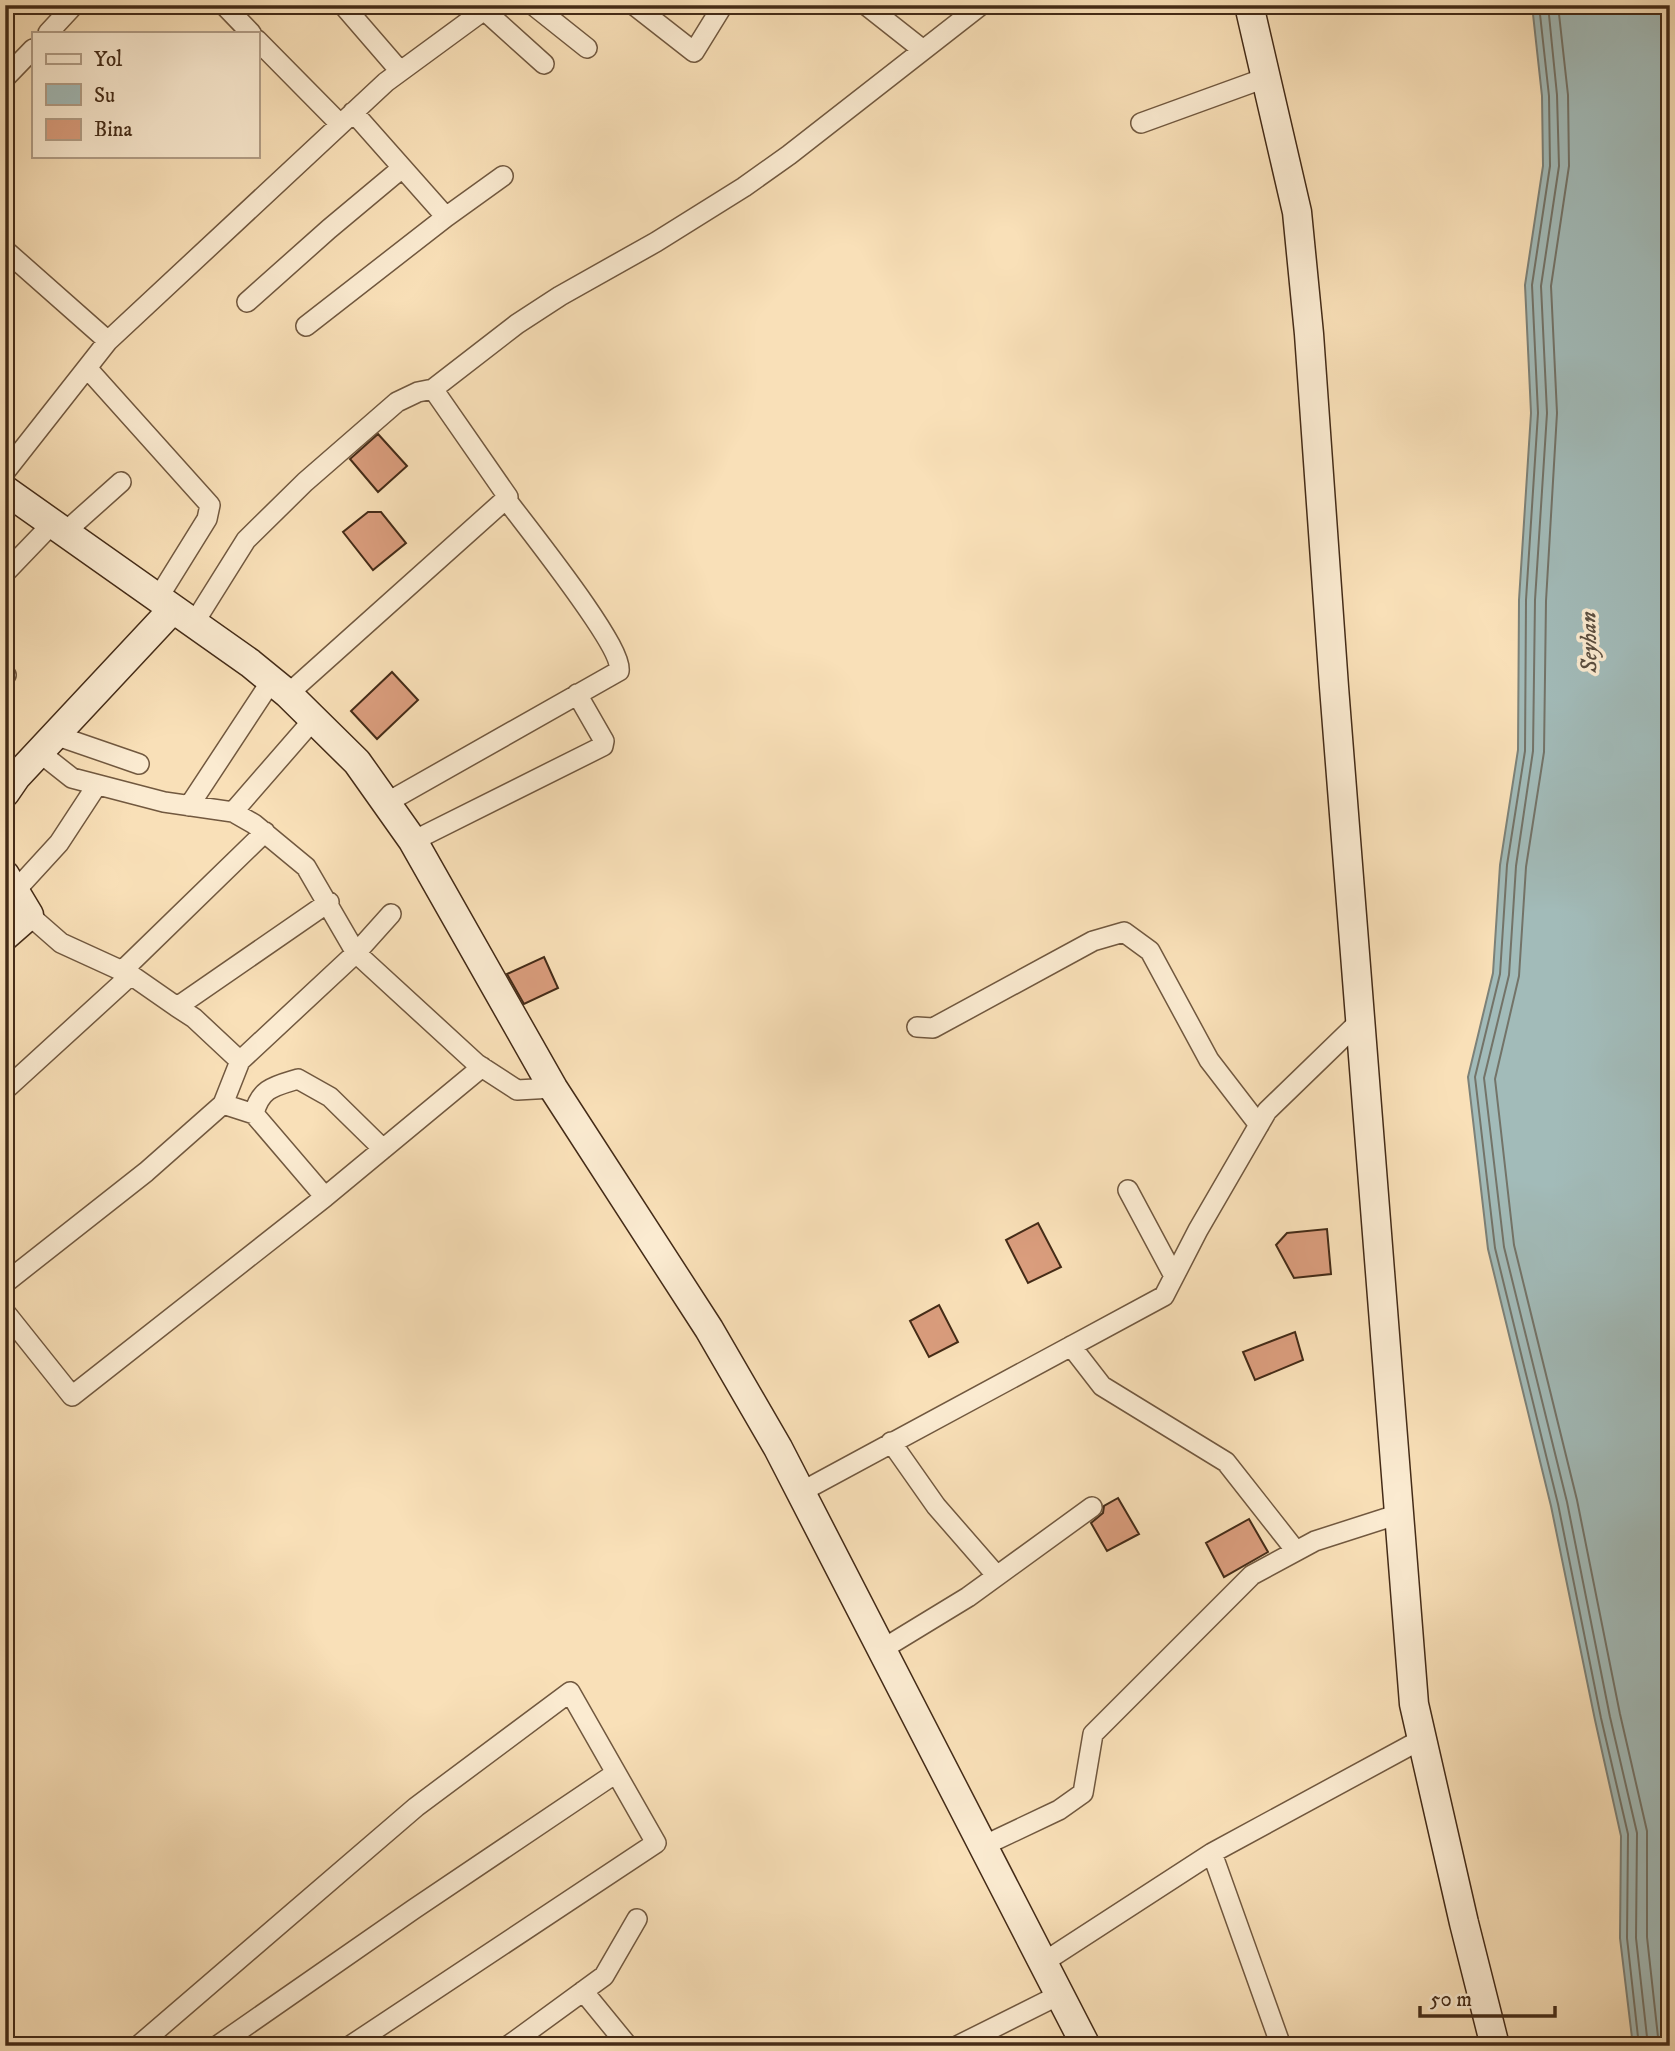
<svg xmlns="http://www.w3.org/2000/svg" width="1675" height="2051" viewBox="0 0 1675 2051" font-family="'IM FELL DW Pica',serif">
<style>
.water{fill:#a2bbb9;stroke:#7c8178;stroke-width:2}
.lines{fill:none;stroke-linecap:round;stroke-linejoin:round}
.shore{stroke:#737368;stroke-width:2}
.building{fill:#da9d7d;stroke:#442b17;stroke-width:2}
.street-casing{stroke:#71583f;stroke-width:22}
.secondary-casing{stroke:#442b17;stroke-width:31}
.street{stroke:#fbebd1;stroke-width:19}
.secondary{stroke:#fbebd1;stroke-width:28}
.labels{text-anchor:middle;stroke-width:7;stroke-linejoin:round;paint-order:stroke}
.water-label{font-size:23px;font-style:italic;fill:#5c4f40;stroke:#fbebd1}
</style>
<rect width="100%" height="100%" fill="#f9e0b8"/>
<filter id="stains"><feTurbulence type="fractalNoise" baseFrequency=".00286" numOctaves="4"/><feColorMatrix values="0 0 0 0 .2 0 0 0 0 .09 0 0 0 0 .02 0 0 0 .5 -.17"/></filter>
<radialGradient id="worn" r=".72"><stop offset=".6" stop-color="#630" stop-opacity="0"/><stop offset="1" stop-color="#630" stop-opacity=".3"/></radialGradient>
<path class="water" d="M 1532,5 L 1670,5 L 1670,2046 L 1633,2046 L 1620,1938 L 1621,1836 L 1595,1720 L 1551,1506 L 1488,1249 L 1468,1077 L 1493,973 L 1500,865 L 1518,750 L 1519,600 L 1531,413 L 1525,285 L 1543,166 L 1542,96 Z"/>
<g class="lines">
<path class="shore" d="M 1539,5 L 1549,96 L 1550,166 L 1532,285 L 1538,413 L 1526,600 L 1525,751 L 1507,865 L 1500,974 L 1475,1077 L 1495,1248 L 1558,1504 L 1601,1718 L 1628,1834 L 1627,1938 L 1639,2046
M 1548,5 L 1557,95 L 1559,166 L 1541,286 L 1547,413 L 1535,600 L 1533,751 L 1516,866 L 1509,975 L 1484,1078 L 1504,1247 L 1567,1502 L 1610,1717 L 1637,1833 L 1636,1938 L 1648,2046
M 1558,5 L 1568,95 L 1569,166 L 1551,286 L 1557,413 L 1546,601 L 1544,752 L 1526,867 L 1519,976 L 1495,1079 L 1514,1245 L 1577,1500 L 1620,1714 L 1647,1831 L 1647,1937 L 1659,2046"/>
</g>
<path class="building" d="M 378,434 L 407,466 L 378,492 L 350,459 Z
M 368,512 L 381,512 L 406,543 L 373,570 L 343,532 Z
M 392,672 L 418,700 L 377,739 L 351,711 Z
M 544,957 L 558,988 L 524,1004 L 507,974 Z
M 1038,1223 L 1061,1267 L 1028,1283 L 1006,1240 Z
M 1327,1229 L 1331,1274 L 1294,1278 L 1276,1245 L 1287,1233 Z
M 939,1305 L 958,1342 L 929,1357 L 910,1321 Z
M 1295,1332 L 1303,1360 L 1255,1380 L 1243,1352 Z
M 1118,1498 L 1139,1534 L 1107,1551 L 1091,1523 L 1103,1513 L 1104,1506 Z
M 1249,1519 L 1268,1552 L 1224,1577 L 1206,1543 Z"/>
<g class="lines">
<defs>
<path id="street" d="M 224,5 L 251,33
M 343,5 L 400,71
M 533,5 L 587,48
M 634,5 L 694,52 L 723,5
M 866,5 L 923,50
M 484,10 L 544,64
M 48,33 L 74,5
M 257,40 L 340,124
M 5,78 L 33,49
M 353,112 L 446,217
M 1141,123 L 1265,78
M 5,250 L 108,341
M 247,302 L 329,229 L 402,168
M 306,326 L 446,217 L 503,176
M 87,368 L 210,505 L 207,519 L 158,598
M 433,389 L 517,324 L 560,296 L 656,242 L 744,187 L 789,155 L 981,5
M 5,472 L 108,341 L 386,82 L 491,5
M 65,532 L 121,482
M 5,573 L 53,523
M 194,623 L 246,540 L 305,482 L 397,402 L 418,392 L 433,389 L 508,497 L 288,694
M 5,675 L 6,675
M 55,735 L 139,764
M 39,752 L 72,778 L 164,802 L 233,812 L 254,824 L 306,867 L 356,953 L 477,1064 L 517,1090 L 553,1088
M 386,803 L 619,671 C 624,647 525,525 506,499
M 189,806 L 272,680
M 233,812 L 313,720
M 413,841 L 603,746 L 604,741 L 577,694
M 15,891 L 59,843 L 97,785
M 29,915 L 61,943 L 131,975 L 177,1007 L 194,1018 L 240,1061
M 122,971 L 265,832
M 177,1007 L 329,902
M 917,1027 L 933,1028 L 1093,941 L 1124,932 L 1150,951 L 1209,1060 L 1259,1125
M 5,1090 L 131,975
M 223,1104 L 254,1114 L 325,1197
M 254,1114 C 260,1088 275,1086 298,1079 L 330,1097 L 383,1149
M 1128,1190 L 1174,1276
M 5,1283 L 146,1172 L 223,1104 L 240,1061 L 356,953 L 391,914
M 5,1312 L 72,1396 L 325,1197 L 482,1067
M 1071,1346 L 1102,1386 L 1226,1462 L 1296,1551
M 891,1442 L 936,1506 L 997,1576
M 801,1492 L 1164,1296 L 1198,1230 L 1267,1111 L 1360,1021
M 881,1650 L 968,1597 L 1092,1507
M 983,1846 L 1059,1810 L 1083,1793 L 1093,1734 L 1252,1575 L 1315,1541 L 1399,1514
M 1212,1853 L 1281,2046
M 1044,1962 L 1212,1853 L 1422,1739
M 583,1991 L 628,2046
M 138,2046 L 416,1807 L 570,1692 L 656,1843 L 350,2046
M 217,2046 L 414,1909 L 616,1773
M 508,2046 L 604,1976 L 637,1919
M 957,2046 L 1059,1995"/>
<path id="secondary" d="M 1249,5 L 1297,212 L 1309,334 L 1334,687 L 1414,1704 L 1464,1923 L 1495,2046
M 5,490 L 250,663 L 288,694 L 357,762 L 413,841 L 553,1088 L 709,1329 L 778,1448 L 1086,2046
M 5,793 L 16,777 L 173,609
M 5,875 L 29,915 L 5,936"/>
</defs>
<use href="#street" class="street-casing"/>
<use href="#secondary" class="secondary-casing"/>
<use href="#street" class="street"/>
<use href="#secondary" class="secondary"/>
</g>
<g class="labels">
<g class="water-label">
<text transform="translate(1588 642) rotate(-91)" y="8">Seyhan</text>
</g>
</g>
<rect width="1675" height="2051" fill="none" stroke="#f9e0b8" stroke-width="28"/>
<rect x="7" y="7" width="1661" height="2037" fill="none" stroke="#442b17" stroke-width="3.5"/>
<rect x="14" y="14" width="1647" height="2023" fill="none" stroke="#442b17" stroke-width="2"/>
<rect x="32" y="32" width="228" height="126" fill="#fbebd1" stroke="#b29e87" stroke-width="2"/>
<rect x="46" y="54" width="35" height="10" fill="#fbebd1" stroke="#b29e87" stroke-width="2"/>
<text x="94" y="66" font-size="21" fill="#442b17">Yol</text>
<rect x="46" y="84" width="35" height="21" fill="#a2bbb9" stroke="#b29e87" stroke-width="2"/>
<text x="94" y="102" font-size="21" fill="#442b17">Su</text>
<rect x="46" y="119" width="35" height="21" fill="#da9d7d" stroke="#b29e87" stroke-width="2"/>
<text x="94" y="136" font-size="21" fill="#442b17">Bina</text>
<path d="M1420 2006v10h135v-10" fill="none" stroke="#442b17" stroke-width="3.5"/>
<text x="1430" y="2006" font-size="21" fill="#442b17" stroke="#fbebd1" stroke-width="5" paint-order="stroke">50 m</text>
<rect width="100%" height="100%" filter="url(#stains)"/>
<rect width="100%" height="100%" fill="url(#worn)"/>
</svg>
